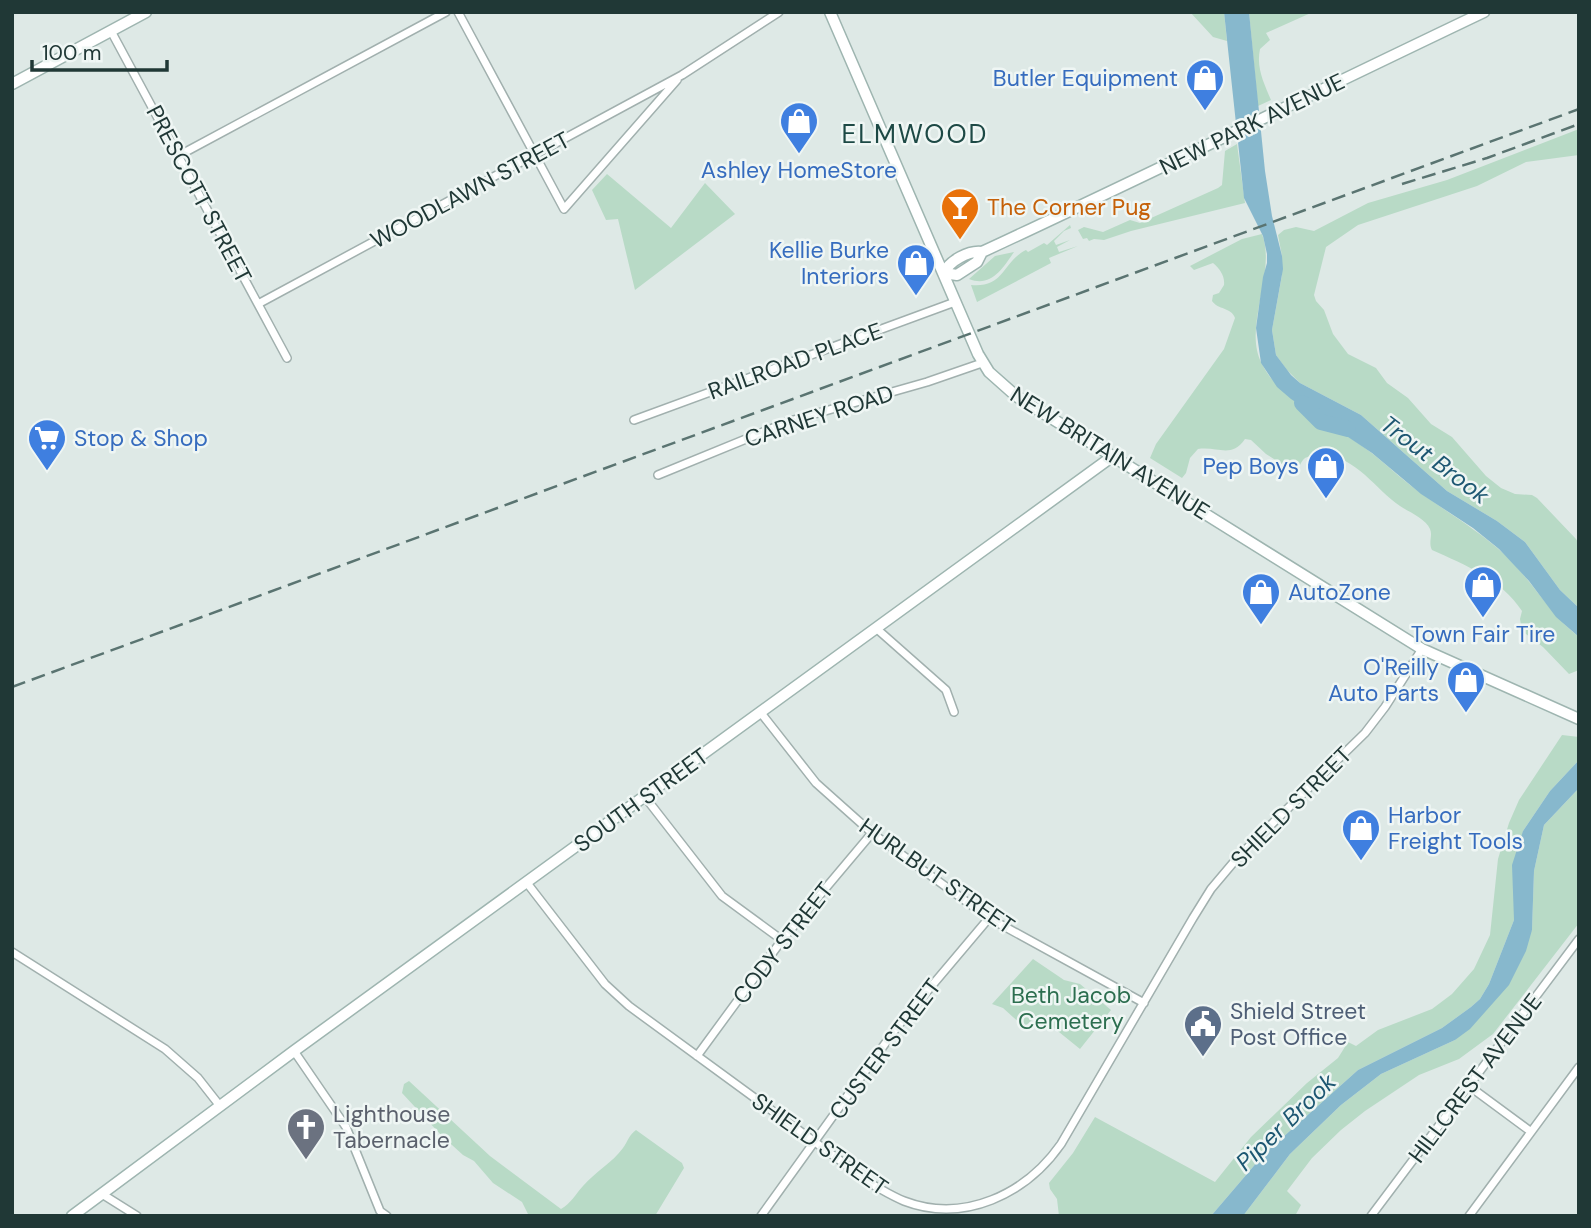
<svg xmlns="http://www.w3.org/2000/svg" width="1591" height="1228" viewBox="0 0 1591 1228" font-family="'DM Sans',sans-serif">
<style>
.green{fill:#b8dac6}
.water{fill:#87b8cd}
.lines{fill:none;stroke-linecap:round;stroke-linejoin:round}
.river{stroke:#87b8cd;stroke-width:16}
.street-casing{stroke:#a1b0ae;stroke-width:10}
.secondary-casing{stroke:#9eb5b0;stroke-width:13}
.street{stroke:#fff;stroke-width:7}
.secondary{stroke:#fff;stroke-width:10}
.rail{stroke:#5a7471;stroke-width:2.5;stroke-dasharray:14 7;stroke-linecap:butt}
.labels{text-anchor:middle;stroke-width:5;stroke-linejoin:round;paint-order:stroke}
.shop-label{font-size:23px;fill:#366cbe;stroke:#eff6f4;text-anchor:end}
.street-label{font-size:23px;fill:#203836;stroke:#eff6f4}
.food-label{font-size:23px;fill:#c56008;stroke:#eff6f4;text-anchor:start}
.park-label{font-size:23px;fill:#2c6e4f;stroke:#eff6f4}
.service-label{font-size:23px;fill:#4e5e75;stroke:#eff6f4;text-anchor:start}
.worship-label{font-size:23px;fill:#5b616d;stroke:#eff6f4;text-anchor:start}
.water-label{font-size:24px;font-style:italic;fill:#1d5772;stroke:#eff6f4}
.quarter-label{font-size:26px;letter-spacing:2px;fill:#1d4945;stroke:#eff6f4}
</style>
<rect width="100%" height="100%" fill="#dee9e6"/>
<path class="green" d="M 1190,12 L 1224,12 L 1227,41 L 1213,37 Z
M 1249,12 L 1313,12 L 1266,33 L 1270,40 L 1260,49 C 1256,68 1264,83 1271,100 L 1258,106 Z
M 1579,129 L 1579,155 L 1526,162 L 1477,186 L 1358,225 L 1326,247 L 1314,295 L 1316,301 L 1324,310 L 1333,334 L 1348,354 L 1376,368 L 1387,383 L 1408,398 L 1431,424 L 1452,437 L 1486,476 L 1501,488 L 1515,494 L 1532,495 L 1537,498 L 1576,539 L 1579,544 L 1579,608 L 1560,590 L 1525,542 L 1497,521 L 1447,491 L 1361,415 L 1300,383 L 1287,370 L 1276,355 L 1272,330 L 1282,275 L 1282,256 L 1278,235 L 1284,230 L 1296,227 L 1314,231 L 1368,203 L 1447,180 Z
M 1237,144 L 1245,203 L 1131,231 L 1104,240 L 1094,239 L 1089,241 L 1087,238 L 1083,239 L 1078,230 L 1084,227 L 1103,232 L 1130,220 L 1140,223 L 1218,188 L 1222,185 L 1225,151 Z
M 607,174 L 671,228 L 705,183 L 735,214 L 635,290 L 618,219 L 606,220 L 592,190 Z
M 1070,225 L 1071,228 L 1064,231 L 1054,241 L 1056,245 L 1070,240 L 1057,247 L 1059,252 L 1078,246 L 1049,258 L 1051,263 L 977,302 L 971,285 C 1005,288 1002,262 1026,250 L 1028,252 L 1044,243 L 1047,245 Z
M 1262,234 C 1277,273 1242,328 1262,364 C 1278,395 1306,408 1333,427 C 1346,435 1360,444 1373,454 C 1389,467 1405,482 1422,494 C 1450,514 1479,531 1504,554 C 1532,580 1549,614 1579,637 L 1579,670 L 1569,674 L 1543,647 L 1522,631 L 1520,619 L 1522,611 C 1501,579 1465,565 1432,550 C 1428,542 1433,536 1430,529 C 1426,519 1409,512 1400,506 C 1375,489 1353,452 1319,456 C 1306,457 1305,455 1299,467 L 1291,470 L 1266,454 L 1251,440 L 1245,439 C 1231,459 1218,446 1198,449 L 1190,458 L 1186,473 L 1182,478 L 1150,458 L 1156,444 L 1224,349 L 1235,318 C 1231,307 1218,310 1212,301 L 1213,295 L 1219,293 L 1224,285 C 1225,276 1220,269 1213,263 L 1194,270 L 1190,266 L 1242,239 Z
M 1014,252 C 1003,268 991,288 969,279 L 995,256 Z
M 1562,735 L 1579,737 L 1579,760 L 1550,791 L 1523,831 L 1514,920 L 1489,984 L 1480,999 L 1471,1007 L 1442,1028 L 1358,1070 L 1264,1154 L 1211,1216 L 1059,1216 L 1057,1199 L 1050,1189 L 1049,1183 L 1073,1153 L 1095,1117 L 1215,1182 L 1251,1137 L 1307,1083 L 1338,1058 L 1348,1042 L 1356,1046 L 1378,1030 L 1432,1009 L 1452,994 L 1474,969 L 1490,935 L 1498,859 L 1509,823 L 1519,800 Z
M 1579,788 L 1579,923 L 1493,1034 L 1459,1059 L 1419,1075 L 1365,1111 L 1341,1130 L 1312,1158 L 1287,1191 L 1301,1205 L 1295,1216 L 1243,1216 L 1290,1154 L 1341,1105 L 1381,1074 L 1455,1040 L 1532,930 L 1534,871 L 1544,825 Z
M 1033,959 L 1064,980 L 1080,984 L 1111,1010 L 1080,1049 L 1038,1015 L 1024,1027 L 1003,1008 L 992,1004 Z
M 409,1081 L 490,1156 L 561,1209 C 571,1203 575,1195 583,1186 C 595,1172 613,1162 623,1148 C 628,1141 629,1135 636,1130 L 682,1163 L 684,1168 L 655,1216 L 529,1216 L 522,1202 L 493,1183 L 474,1161 L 463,1155 L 441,1135 L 402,1093 L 404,1084 Z"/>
<path class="water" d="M 1224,12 L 1249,12 L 1265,171 L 1272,216 L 1282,256 L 1283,269 L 1272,330 L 1276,355 L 1291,375 L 1300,383 L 1361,415 L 1447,491 L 1497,521 L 1525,542 L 1560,590 L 1579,608 L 1579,637 L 1556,617 L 1529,581 L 1499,549 L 1473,528 L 1421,494 L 1372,453 L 1291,399 L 1277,387 L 1261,363 L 1256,328 L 1263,277 L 1267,263 L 1267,254 L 1263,236 L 1244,198 Z
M 1579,760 L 1579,788 L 1544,825 L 1534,871 L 1532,930 L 1526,951 L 1509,985 L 1470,1029 L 1455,1040 L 1381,1074 L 1341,1105 L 1290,1154 L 1243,1216 L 1211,1216 L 1264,1154 L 1358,1070 L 1442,1028 L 1471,1007 L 1480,999 L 1489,984 L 1514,920 L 1512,865 L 1523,831 L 1550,791 Z"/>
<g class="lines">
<path class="river" d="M 1302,403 L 1321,422 L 1348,429"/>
<defs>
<path id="street" d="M 458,12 L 564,209 L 677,80
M 111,31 L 287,358
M 178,156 L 446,12
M 258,304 L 682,75 L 779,12
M 634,420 L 955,302
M 658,475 L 790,421 L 927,382 L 982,363
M 877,629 L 946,690 L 954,712
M 761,713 L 816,783 L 872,833 L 989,918 L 1144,1003
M 645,797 L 722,896 L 782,940
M 527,883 L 605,984 L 629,1006 L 875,1186 C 884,1191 894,1197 904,1201 C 964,1224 1026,1194 1061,1144 L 1193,918 L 1211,889 L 1238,857 L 1365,733 L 1385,707 L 1422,649
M 12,952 L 165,1049 L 198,1078 L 220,1106
M 294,1051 L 346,1127 L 380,1211 L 387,1216
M 697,1056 L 782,940 L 872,833
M 1469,1086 L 1530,1131
M 102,1194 L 137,1216
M 761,1216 L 897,1027 L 989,918
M 1371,1216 L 1579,939
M 1469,1216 L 1579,1067"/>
<path id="secondary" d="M 830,12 L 978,354 L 989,372 L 1016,396 L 1422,649 L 1579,719
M 12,84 L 146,12
M 944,273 C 949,261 969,250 982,252 C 1150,174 1316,92 1484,12
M 944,273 L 957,275 L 977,262 L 982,252
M 72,1216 L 294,1051 L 1113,456"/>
</defs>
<use href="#street" class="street-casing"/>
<use href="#secondary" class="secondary-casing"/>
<use href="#street" class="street"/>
<use href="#secondary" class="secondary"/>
<path class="rail" d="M 1402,184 L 1487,158 L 1579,124
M 12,687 L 1579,109"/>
</g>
<defs>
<symbol id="shop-pin" viewBox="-11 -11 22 30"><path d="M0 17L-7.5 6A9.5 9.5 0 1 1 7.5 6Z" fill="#3f7fe0" stroke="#eff6f4"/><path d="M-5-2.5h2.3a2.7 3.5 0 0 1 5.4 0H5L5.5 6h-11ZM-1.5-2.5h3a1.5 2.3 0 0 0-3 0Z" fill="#fff"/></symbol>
<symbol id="bar-pin" viewBox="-11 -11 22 30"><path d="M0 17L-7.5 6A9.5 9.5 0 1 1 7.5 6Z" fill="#e8710a" stroke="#eff6f4"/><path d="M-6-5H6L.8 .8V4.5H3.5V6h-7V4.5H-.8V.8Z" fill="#fff"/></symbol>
<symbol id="supermarket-pin" viewBox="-11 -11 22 30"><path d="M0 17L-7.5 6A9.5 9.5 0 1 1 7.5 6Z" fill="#3f7fe0" stroke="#eff6f4"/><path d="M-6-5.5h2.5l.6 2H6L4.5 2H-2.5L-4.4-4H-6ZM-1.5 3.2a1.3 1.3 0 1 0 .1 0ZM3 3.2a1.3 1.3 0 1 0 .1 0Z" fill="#fff"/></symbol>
<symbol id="civic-pin" viewBox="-11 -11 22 30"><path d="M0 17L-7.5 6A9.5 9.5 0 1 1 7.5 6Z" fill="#5c6f8a" stroke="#eff6f4"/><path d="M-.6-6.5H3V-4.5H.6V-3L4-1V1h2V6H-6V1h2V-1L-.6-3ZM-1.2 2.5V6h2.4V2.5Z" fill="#fff"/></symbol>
<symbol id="church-pin" viewBox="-11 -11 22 30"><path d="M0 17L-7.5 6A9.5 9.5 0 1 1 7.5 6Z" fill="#6b7280" stroke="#eff6f4"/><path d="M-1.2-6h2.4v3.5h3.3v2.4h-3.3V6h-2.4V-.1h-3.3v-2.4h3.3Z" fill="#fff"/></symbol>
</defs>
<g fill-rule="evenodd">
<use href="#shop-pin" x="1183" y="56" width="44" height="60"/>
<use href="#shop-pin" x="777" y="99" width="44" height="60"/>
<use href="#bar-pin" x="938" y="185" width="44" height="60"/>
<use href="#shop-pin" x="894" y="241" width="44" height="60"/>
<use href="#supermarket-pin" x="25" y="416" width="44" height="60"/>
<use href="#shop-pin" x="1304" y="444" width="44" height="60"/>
<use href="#shop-pin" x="1461" y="563" width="44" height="60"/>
<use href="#shop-pin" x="1239" y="570" width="44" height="60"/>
<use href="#shop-pin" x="1444" y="658" width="44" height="60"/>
<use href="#shop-pin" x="1339" y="806" width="44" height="60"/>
<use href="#civic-pin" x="1181" y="1002" width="44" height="60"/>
<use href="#church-pin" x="284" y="1105" width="44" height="60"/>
</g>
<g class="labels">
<g class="shop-label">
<text x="1178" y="86">Butler Equipment</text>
<text x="799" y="178" text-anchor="middle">Ashley HomeStore</text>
<text x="889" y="258">Kellie Burke<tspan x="889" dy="26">Interiors</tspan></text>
<text x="74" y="446" text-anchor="start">Stop &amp; Shop</text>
<text x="1299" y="474">Pep Boys</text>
<text x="1288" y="600" text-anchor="start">AutoZone</text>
<text x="1483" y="642" text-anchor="middle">Town Fair Tire</text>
<text x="1439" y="675">O'Reilly<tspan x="1439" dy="26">Auto Parts</tspan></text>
<text x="1388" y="823" text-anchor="start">Harbor<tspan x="1388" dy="26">Freight Tools</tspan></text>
</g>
<g class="street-label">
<text transform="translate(1252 124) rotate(-26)" y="8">NEW PARK AVENUE</text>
<text transform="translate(470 190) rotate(-28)" y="8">WOODLAWN STREET</text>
<text transform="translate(199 194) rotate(62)" y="8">PRESCOTT STREET</text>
<text transform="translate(795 361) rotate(-20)" y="8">RAILROAD PLACE</text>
<text transform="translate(819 416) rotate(-18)" y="8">CARNEY ROAD</text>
<text transform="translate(1110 453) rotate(32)" y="8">NEW BRITAIN AVENUE</text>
<text transform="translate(641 800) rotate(-36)" y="8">SOUTH STREET</text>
<text transform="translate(1291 807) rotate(-45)" y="8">SHIELD STREET</text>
<text transform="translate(937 876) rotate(35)" y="8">HURLBUT STREET</text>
<text transform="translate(783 943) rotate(-52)" y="8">CODY STREET</text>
<text transform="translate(885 1049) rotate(-53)" y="8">CUSTER STREET</text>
<text transform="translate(1475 1078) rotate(-53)" y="8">HILLCREST AVENUE</text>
<text transform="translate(820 1144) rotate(35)" y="8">SHIELD STREET</text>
</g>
<g class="food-label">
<text x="987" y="215">The Corner Pug</text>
</g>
<g class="park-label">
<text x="1071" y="1003">Beth Jacob<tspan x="1071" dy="26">Cemetery</tspan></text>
</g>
<g class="service-label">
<text x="1230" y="1019">Shield Street<tspan x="1230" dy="26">Post Office</tspan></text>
</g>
<g class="worship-label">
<text x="333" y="1122">Lighthouse<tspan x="333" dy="26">Tabernacle</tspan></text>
</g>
<g class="water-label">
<text transform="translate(1435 460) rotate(37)" y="8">Trout Brook</text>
<text transform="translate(1286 1122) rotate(-44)" y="8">Piper Brook</text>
</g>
<g class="quarter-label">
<text x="915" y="143">ELMWOOD</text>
</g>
</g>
<rect width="1591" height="1228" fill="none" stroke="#203836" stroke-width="28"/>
<path d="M32 60v10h135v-10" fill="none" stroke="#203836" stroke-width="3.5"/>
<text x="42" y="60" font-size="21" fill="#203836" stroke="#eff6f4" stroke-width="5" paint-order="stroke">100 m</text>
</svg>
